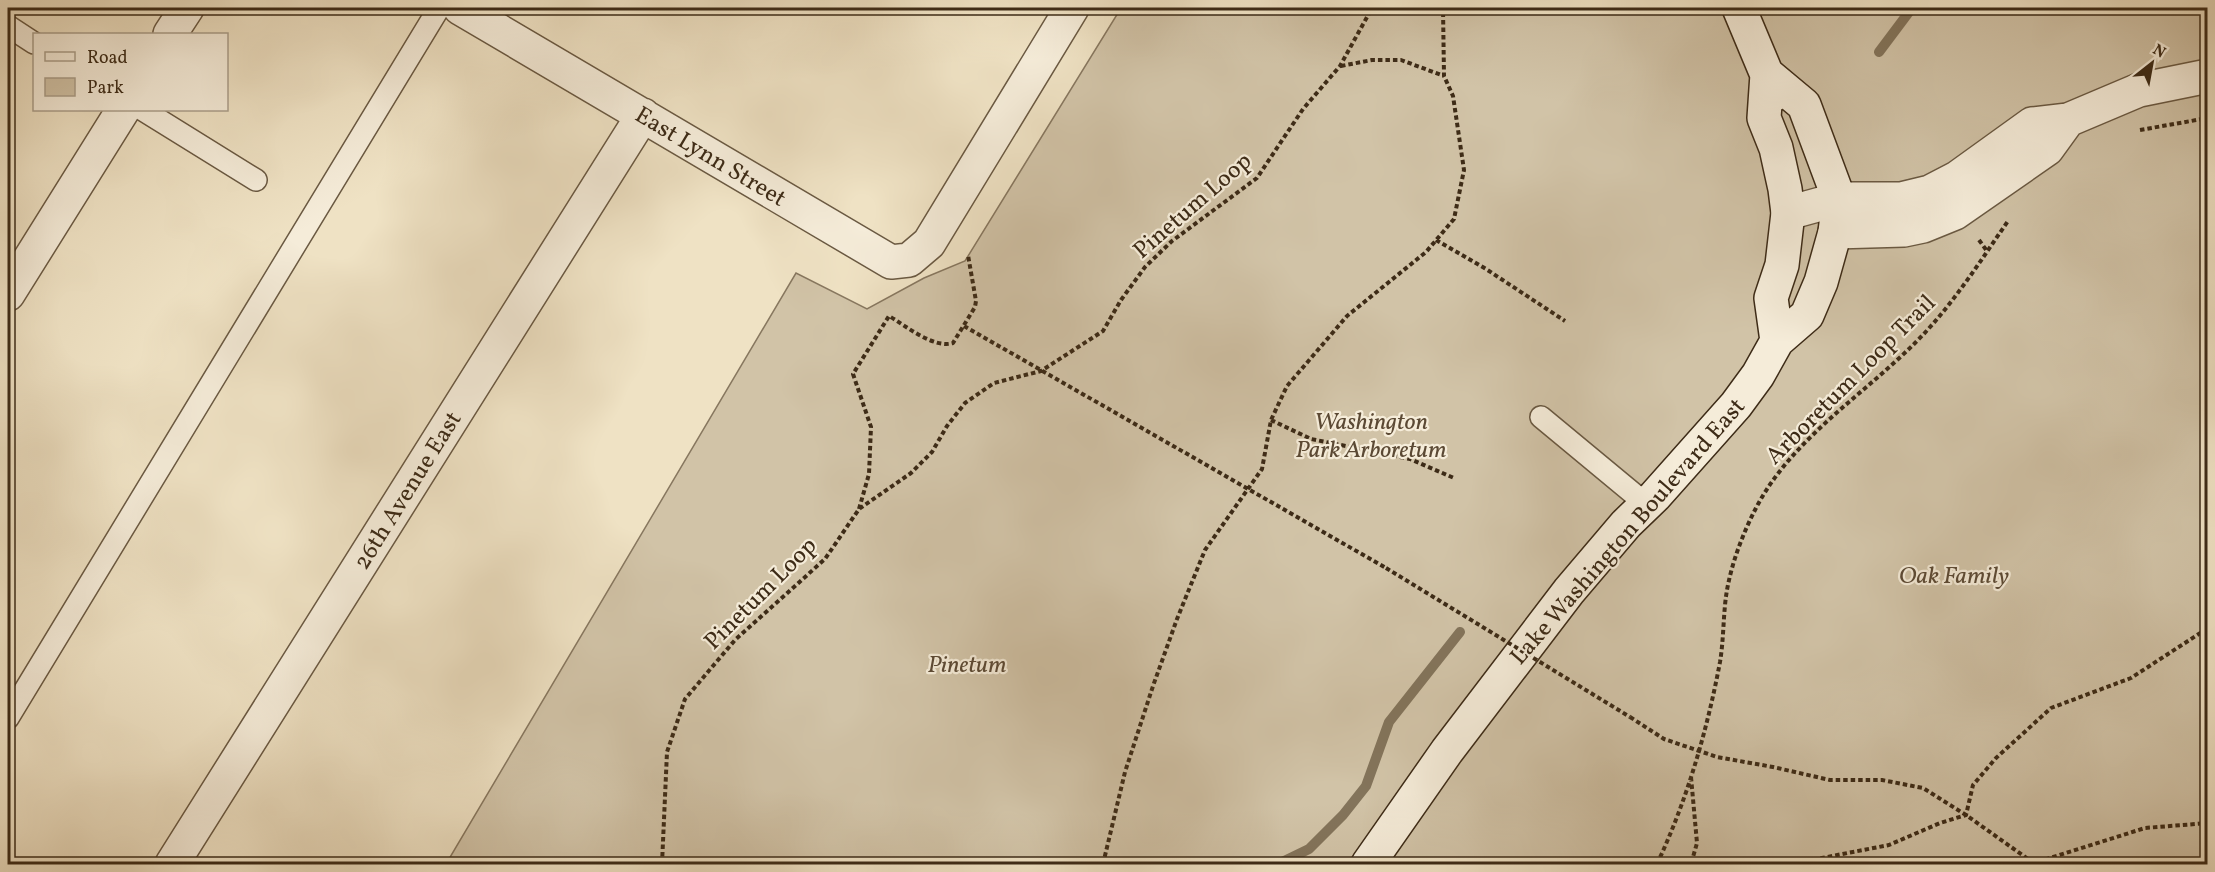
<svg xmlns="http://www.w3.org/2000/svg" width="2215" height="872" viewBox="0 0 2215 872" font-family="Vollkorn,serif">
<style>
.green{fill:#d1c3a7;stroke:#87775f;stroke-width:1.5}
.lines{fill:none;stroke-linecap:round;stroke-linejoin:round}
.stream{stroke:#83745b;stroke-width:10}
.service-casing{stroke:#6a5942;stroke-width:24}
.minor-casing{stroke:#6a5942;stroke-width:36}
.secondary-casing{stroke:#3d2b17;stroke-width:36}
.path{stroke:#3d2b17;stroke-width:4;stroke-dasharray:4.5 3;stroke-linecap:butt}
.service{stroke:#f5ecd9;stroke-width:21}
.minor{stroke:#f5ecd9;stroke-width:33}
.secondary{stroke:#f5ecd9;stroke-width:33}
.path-bridge{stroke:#3d2b17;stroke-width:4;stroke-dasharray:4.5 3;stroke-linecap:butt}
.labels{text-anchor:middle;stroke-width:4.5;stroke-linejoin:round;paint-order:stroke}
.street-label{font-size:24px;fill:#3d2b17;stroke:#f5ecd9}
.park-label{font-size:24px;font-style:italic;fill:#5b4934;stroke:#f5ecd9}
</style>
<rect width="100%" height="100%" fill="#efe2c4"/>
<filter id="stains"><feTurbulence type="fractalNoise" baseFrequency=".00333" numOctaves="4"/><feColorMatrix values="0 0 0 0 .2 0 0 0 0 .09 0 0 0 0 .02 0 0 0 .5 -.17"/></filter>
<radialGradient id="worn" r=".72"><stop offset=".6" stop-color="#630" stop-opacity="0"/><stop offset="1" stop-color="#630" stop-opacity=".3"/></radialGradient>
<path class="green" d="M 1121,8 L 2207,8 L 2207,864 L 446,864 L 796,273 L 867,309 L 924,278 L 965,261 Z"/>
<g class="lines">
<path class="stream" d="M 1879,52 L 1912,8
M 1278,864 L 1309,849 L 1343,815 L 1366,786 L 1389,722 L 1460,632"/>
<defs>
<path id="service" d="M 8,26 L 34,43
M 143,110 L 256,180
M 1541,417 L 1646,504
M 8,718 L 439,8"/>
<path id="minor" d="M 460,8 L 891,262 L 909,260 L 929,243 L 1072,8
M 170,34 L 187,8
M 1788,213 L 1839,199 L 1901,199 L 1930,192 L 1957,178 L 2032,124 L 2068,120 L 2139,90 L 2208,76
M 1835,232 L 1904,230 L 1923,226 L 1955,213 L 2047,149 L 2068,120
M 8,294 L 123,110
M 172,864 L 643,115"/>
<path id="secondary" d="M 1739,8 L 1775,94
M 1767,74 L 1764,118 L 1776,148 L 1785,189 L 1788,213 L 1782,265 L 1771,298 L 1777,341
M 1368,864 L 1447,751 L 1569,591 L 1626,524 L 1655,496 L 1736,405 L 1758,375 L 1777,341 L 1807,315 L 1821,282 L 1835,232 L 1839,199 L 1804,105 L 1767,74"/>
</defs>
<use href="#service" class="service-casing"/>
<use href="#minor" class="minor-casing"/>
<use href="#secondary" class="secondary-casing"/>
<path class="path" d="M 1341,66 L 1372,60 L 1401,60 L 1444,76
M 2140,130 L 2208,118
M 1436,240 L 1486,269 L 1565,321
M 1979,240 L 1987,251
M 964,326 L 1386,568
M 1271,420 L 1311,439 L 1410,459 L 1454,478
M 859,509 L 869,474 L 871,427 L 853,374 L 889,316 C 906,326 934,349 953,343 L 975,307 L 976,301 L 968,255
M 1630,717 L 1664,739 L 1717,757 L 1773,767 L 1830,780 L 1882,780 L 1923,788 L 1966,815 L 2035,864
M 1691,777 L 1697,843 L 1691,864
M 662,864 L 667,752 L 685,699 L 735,640 L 825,559 L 859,509 L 911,473 L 932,452 L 947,426 L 965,403 L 994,383 L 1041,371 L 1103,331 L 1121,300 L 1145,267 L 1172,241 L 1257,178 L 1303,109 L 1340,66 L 1372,8
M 1103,864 L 1125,772 L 1153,686 L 1177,619 L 1205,550 L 1262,469 L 1271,420 L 1287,386 L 1347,316 L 1426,252 L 1454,219 L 1464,170 L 1453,96 L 1444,76 L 1443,8
M 1657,864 C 1687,800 1707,731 1720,662 C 1724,638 1723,613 1727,590 C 1732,562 1743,533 1756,508 C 1791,440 1862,396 1915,343 C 1952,306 1979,263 2008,221
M 1791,864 L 1889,845 L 1940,823 L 1966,815 L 1973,785 L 1996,758 L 2051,708 L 2131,678 L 2208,628
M 2031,864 L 2145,828 L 2208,823"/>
<use href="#service" class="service"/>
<use href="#minor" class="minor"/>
<use href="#secondary" class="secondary"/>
<path class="path-bridge" d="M 1386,568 L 1630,717"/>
</g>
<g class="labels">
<g class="street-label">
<text transform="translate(711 156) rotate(31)" y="8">East Lynn Street</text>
<text transform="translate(1192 205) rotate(-41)" y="8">Pinetum Loop</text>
<text transform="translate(1850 379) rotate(-45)" y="8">Arboretum Loop Trail</text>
<text transform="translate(407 490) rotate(-58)" y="8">26th Avenue East</text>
<text transform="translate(1627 531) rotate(-49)" y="8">Lake Washington Boulevard East</text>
<text transform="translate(760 593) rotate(-45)" y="8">Pinetum Loop</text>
</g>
<g class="park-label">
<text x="1371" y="429">Washington<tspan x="1371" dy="28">Park Arboretum</tspan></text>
<text x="1954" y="583">Oak Family</text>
<text x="967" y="672">Pinetum</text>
</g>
</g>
<rect width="2215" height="872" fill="none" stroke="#efe2c4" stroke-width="30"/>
<rect x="9" y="9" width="2197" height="854" fill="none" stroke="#3d2b17" stroke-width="3"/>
<rect x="15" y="15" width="2185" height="842" fill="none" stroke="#3d2b17" stroke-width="1.5"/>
<rect x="33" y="33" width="195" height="78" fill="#f5ecd9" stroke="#ab9f8b" stroke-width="1.5"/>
<rect x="45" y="52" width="30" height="9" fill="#f5ecd9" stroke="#ab9f8b" stroke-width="1.5"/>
<text x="87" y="63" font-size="18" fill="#3d2b17">Road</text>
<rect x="45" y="78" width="30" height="18" fill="#d1c3a7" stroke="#ab9f8b" stroke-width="1.5"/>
<text x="87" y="93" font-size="18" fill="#3d2b17">Park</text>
<g transform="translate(2152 63) rotate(31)" stroke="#f5ecd9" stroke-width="4.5" paint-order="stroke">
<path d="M0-4.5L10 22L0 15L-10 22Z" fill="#3d2b17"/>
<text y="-9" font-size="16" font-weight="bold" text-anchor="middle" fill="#3d2b17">N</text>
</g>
<rect width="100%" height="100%" filter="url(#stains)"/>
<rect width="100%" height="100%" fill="url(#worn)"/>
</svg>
